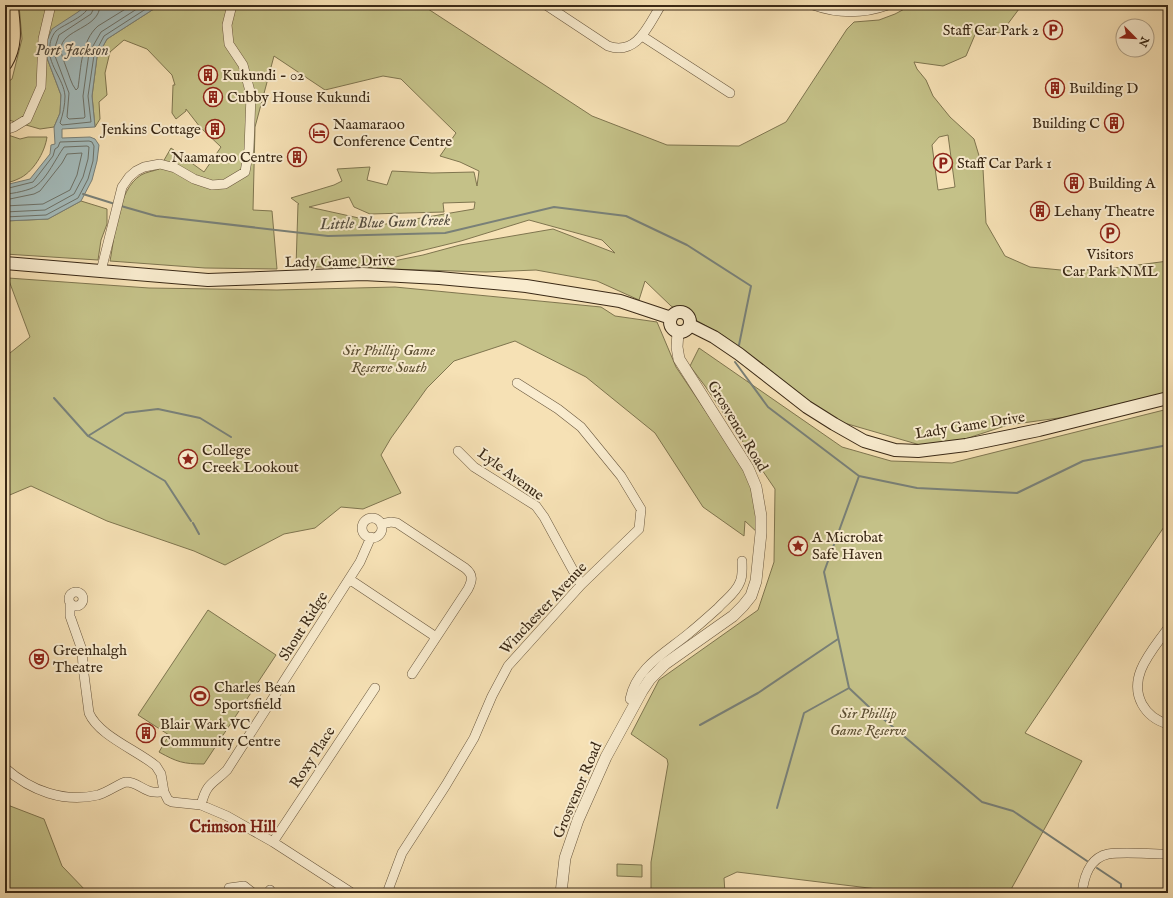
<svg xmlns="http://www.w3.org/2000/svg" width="1173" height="898" viewBox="0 0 1173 898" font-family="'IM FELL English',serif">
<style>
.green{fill:#c4c188;stroke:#7f754f;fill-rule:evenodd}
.water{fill:#a3baba;stroke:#798078}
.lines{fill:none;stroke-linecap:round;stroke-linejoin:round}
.shore{stroke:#6e7268;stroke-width:1}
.stream{stroke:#798078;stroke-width:2}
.minor-casing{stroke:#69573e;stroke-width:10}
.tertiary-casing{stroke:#69573e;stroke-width:12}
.secondary-casing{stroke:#3a2916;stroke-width:14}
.primary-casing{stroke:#3a2916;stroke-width:16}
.minor{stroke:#f9eccf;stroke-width:9}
.tertiary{stroke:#f9eccf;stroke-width:11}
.secondary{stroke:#f9eccf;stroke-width:12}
.primary{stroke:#f6e1b5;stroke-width:14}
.labels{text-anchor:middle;stroke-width:4;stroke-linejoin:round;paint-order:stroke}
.poi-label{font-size:15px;fill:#3a2916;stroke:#f9eccf;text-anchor:start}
.street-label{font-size:15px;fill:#3a2916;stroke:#f9eccf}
.park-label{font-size:15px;font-style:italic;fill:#5c4f32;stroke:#f9eccf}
.water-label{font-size:16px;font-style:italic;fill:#544d3f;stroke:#f9eccf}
.neighbourhood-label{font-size:16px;font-weight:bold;fill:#7a1f14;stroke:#f9eccf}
</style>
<rect width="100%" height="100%" fill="#f6e1b5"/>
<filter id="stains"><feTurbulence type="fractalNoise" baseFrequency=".005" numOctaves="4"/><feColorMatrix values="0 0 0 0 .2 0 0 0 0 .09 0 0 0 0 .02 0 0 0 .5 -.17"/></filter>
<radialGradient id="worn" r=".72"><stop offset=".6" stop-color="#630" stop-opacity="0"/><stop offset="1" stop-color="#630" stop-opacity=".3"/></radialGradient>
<path class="green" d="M 19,5 L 87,5 L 78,12 L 47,58 L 61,95 L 60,113 L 54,127 L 40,129 L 5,119 L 5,84 L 12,79 L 22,39 Z
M 160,5 L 422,5 L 592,116 L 667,145 L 739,146 L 786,122 L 847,29 L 854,22 L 879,20 L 895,14 L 912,5 L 1022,5 L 1001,33 L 977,30 L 966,56 L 943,66 L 914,62 L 917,69 L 926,80 L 933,96 L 950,117 L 974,139 L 983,169 L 986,223 L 1005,256 L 1030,267 L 1071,271 L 1115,268 L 1168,261 L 1168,393 L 1095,413 L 1008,425 L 934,449 L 827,418 L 724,336 L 671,306 L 645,281 L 639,300 L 597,281 L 536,270 L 486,272 L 359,268 L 423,255 L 460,245 L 553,229 L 615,253 L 602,240 L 529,220 L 461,241 L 355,267 L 296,267 L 298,204 L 299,204 L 291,198 L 334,185 L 342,181 L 337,169 L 370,167 L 367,180 L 387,185 L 392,171 L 432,173 L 474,172 L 477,186 L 479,171 L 460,162 L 440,156 L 456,133 L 401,79 L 383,76 L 325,90 L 274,56 L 255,127 L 253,210 L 272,211 L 277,269 L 205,268 L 110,261 C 115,236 117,190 141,175 C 146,172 154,171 159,169 L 171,148 L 204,172 L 221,147 L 200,127 L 186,109 L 186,111 L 176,119 L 172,113 L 173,85 L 175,85 L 172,75 L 147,49 L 124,40 L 110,52 L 105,73 L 107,95 L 99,102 L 100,119 L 95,127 L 92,96 L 97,57 L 107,39 ZM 948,135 L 955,187 L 938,190 L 932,145 L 939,137 ZM 349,197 L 354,207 L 370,214 L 444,212 L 443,203 L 475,202 L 474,209 L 386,224 L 309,207 Z
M 8,135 L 20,139 L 28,137 L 47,137 C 45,152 33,173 18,179 C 14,181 10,182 6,183 L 5,136 Z
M 81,201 L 107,209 L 107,224 L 101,240 L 98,260 L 5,254 L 5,221 L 48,219 Z
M 8,278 L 149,288 L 277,290 L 395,287 L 601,307 L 615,316 L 657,322 L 676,367 L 751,479 L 759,534 L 745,521 L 744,536 L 703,507 L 655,433 L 586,377 L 515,341 L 454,361 L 427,388 L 391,438 L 381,455 L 401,493 L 363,509 L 341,507 L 315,528 L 284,534 L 225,565 L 194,551 L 107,521 L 31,486 L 5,497 L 5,357 L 30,337 Z
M 699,348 L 842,447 L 891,461 L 952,463 L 1168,409 L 1168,521 L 1025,733 L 1082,761 L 1009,893 L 910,893 L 737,872 L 724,878 L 725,893 L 651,893 L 651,862 L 668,764 L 667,759 L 631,734 L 659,680 L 758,610 L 774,562 L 775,489 L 705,386 L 690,366 Z
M 208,610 L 276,655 L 204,764 C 183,764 177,762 159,752 L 169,735 L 138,715 Z
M 5,804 L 44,819 L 62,866 L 88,893 L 5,893 Z
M 617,864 L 642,865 L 642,877 L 617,876 Z"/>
<path class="water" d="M 87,5 L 160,5 L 107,39 L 97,57 L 92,96 L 95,127 L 62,129 L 62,138 L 90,137 L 95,139 L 99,145 L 97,161 L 92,180 L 81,201 L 48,219 L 5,221 L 5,185 L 30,179 L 50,154 L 51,145 L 55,144 L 54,127 L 60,113 L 61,95 L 47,58 L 45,45 L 52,29 L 78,12 Z"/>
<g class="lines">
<path class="shore" d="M 89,5 C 88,16 64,24 56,31 C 53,34 50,41 50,45 C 46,63 64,79 65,96 C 65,105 63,114 60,123 L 62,125 L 91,122 L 88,96 L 94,55 L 104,36 L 152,5
M 94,5 L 93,10 L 91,14 L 59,35 L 55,47 L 55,56 L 69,93 L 67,117 L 69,119 L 84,118 L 85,117 L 83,96 L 89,53 L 101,32 L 143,5
M 100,5 C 100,29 61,29 61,49 C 61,55 64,61 66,67 C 69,74 71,84 76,90 L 78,88 C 81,68 81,41 98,26 L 132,5
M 5,189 L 33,182 L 53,156 L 55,149 L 58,147 L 60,142 L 89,141 L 92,142 L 94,146 L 93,161 L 88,179 L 78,198 L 46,215 L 5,217
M 5,194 C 12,194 31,190 36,186 C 47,178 56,158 64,147 L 87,146 L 89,147 L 88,159 L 83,177 L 74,194 L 45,210 L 5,212
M 5,200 L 34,194 L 40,191 L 62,163 L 67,154 L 82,153 L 77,175 L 70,190 L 43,204 L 5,206"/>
<path class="stream" d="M 83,194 L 115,204
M 121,206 L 156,216 L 328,236 L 445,233 L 554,207 L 626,216 L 687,245 L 751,286 L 739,345
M 735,362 L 768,407 L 859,476 L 917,488 L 1017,493 L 1083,461 L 1168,445
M 54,398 L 88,436 L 165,481 L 191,521
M 88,436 L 125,413 L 158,409 L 200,418 L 231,437
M 193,523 L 199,534
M 849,688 L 868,706 L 982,802 L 1013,811 L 1087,861
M 700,725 L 758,693 L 838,639
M 777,808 L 804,713 L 849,688 L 824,572 L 859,476
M 1097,868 L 1121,884 L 1121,893"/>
<defs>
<path id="minor" d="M 546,5 L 608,46 C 637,56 648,26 661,5
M 813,5 C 838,14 863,14 888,5
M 642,36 L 730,93
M 5,130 L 14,127 L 27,119 L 41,87 L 43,39 L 51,5
M 101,271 L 122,187 L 129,177 L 136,171 L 144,167 L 160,164 L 175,168 L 194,179 L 212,185 L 225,184 L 245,172 L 249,149 L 251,95 L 243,65 L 229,44 L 227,25 L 232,5
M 458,451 L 474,467 L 536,506 L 544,517 L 581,585
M362 528a10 10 0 1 1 20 0a10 10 0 1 1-20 0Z
M 381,524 L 391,522 L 397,523 L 465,568 C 474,575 472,581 468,589 L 412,674
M 349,579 L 436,637
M69 599a7 7 0 1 1 14 0a7 7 0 1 1-14 0Z
M 70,604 L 70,616 L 82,650 L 83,667 L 89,713 C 99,736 137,750 156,766 L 161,774 L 164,792
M 1168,628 C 1153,650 1127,676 1142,704 C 1148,715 1157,721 1168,724
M 635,703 L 630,699 C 636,668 665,653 688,634 C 698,626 708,617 718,608 C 725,600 736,593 740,582 C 743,576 742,568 742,561
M 5,768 C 31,791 64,803 98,795 C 108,792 120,783 126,782 C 136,782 140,788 149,791 C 153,793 159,792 164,792 L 168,800 L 172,802 L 201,805 L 227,816 L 273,842 L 352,893
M 201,805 C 207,782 212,785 227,770 L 360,562 L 371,537
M 273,842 L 375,688
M 229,888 L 244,886 L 253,893
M 268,893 L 270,890
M 387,893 L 402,853 L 446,785 L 474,738 L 492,696 L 508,666 L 581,585 L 639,529 L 641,509 L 621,476 L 581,427 L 558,409 L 517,383
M 1082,893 C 1084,877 1089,858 1108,854 C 1114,853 1121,853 1127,853 C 1141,853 1154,854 1168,854"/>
<path id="tertiary" d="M 561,893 L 565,858 L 578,820 L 606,757 L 642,691 L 650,679 L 665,664 L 733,616 L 743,606 L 751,596 L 756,581 L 761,533 L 761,516 L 756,487 L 748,468 L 679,359 L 677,347 L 678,332"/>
<path id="secondary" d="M 5,263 L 208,280 L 363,274 L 439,278 L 526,286 L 620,301 L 671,318
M670 322a10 10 0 1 1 20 0a10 10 0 1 1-20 0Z
M 690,325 L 714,337 L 739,354 L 807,407 L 834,424 L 864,441 L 895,450 L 918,451 L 966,445 L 1039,430 L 1168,398"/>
<path id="primary" d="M 5,63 C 16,45 13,27 11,8"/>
</defs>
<use href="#minor" class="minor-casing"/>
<use href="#tertiary" class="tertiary-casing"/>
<use href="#secondary" class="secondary-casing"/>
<use href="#primary" class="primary-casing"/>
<use href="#minor" class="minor"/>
<use href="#tertiary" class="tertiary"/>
<use href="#secondary" class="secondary"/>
<use href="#primary" class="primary"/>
</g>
<defs>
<symbol id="parking-ring" viewBox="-11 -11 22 22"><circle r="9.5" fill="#f9eccf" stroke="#8f2418" stroke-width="1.5"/><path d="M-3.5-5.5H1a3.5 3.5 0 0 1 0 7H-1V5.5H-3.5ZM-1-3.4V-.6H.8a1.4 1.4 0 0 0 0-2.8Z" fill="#8f2418"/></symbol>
<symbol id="building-ring" viewBox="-11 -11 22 22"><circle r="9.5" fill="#f9eccf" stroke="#8f2418" stroke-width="1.5"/><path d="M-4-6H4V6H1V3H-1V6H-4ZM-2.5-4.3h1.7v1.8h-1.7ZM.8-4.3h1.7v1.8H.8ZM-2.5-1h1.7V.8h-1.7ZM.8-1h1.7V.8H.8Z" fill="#8f2418"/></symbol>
<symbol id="hotel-ring" viewBox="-11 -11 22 22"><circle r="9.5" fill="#f9eccf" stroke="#8f2418" stroke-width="1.5"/><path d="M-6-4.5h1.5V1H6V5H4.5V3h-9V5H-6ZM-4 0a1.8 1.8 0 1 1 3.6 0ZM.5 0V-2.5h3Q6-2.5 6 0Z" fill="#8f2418"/></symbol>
<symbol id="sight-ring" viewBox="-11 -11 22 22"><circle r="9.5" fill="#f9eccf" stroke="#8f2418" stroke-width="1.5"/><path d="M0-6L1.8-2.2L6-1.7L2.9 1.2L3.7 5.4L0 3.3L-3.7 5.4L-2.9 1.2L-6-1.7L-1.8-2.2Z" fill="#8f2418"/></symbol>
<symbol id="theatre-ring" viewBox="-11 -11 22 22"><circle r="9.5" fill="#f9eccf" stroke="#8f2418" stroke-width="1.5"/><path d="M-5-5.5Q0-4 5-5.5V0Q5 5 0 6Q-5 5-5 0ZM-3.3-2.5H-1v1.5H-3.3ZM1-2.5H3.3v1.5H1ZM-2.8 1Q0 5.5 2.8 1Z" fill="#8f2418"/></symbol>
<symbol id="stadium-ring" viewBox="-11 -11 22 22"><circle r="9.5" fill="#f9eccf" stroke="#8f2418" stroke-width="1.5"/><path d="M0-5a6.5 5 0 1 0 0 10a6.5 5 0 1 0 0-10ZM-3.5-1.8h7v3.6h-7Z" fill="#8f2418"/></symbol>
</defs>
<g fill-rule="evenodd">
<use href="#parking-ring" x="1042" y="19" width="22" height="22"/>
<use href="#building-ring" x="197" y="64" width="22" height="22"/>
<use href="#building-ring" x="1044" y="77" width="22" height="22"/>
<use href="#building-ring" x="202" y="86" width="22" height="22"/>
<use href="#building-ring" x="1103" y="112" width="22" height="22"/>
<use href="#building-ring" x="204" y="118" width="22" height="22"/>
<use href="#hotel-ring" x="308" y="122" width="22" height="22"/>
<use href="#building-ring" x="286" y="146" width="22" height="22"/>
<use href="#parking-ring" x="932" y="152" width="22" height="22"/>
<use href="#building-ring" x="1063" y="172" width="22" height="22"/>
<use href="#building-ring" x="1029" y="200" width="22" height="22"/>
<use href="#parking-ring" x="1099" y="222" width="22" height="22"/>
<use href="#sight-ring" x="177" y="448" width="22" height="22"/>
<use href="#sight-ring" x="787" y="535" width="22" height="22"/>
<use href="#theatre-ring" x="28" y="648" width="22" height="22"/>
<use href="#stadium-ring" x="189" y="685" width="22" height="22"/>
<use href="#building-ring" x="135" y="722" width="22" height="22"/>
</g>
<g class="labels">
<g class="poi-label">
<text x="1039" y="35" text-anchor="end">Staff Car Park 2</text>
<text x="222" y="80">Kukundi - 02</text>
<text x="1069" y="93">Building D</text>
<text x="227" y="102">Cubby House Kukundi</text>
<text x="1100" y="128" text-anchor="end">Building C</text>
<text x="333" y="129">Naamaraoo<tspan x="333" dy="17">Conference Centre</tspan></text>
<text x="201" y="134" text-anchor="end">Jenkins Cottage</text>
<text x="283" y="162" text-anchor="end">Naamaroo Centre</text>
<text x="957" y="168">Staff Car Park 1</text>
<text x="1088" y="188">Building A</text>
<text x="1054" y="216">Lehany Theatre</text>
<text x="1110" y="259" text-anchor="middle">Visitors<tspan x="1110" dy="17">Car Park NML</tspan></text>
<text x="202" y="455">College<tspan x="202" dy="17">Creek Lookout</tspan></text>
<text x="812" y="542">A Microbat<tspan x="812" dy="17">Safe Haven</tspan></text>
<text x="53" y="655">Greenhalgh<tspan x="53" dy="17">Theatre</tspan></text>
<text x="214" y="692">Charles Bean<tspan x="214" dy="17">Sportsfield</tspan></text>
<text x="160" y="729">Blair Wark VC<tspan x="160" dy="17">Community Centre</tspan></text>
</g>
<g class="street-label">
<text transform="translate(340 261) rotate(-1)" y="5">Lady Game Drive</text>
<text transform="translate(970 425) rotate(-9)" y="5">Lady Game Drive</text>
<text transform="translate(738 426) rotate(59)" y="5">Grosvenor Road</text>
<text transform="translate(511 474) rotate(36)" y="5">Lyle Avenue</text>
<text transform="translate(543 608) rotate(-47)" y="5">Winchester Avenue</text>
<text transform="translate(303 626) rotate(-58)" y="5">Shout Ridge</text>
<text transform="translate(312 757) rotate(-57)" y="5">Roxy Place</text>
<text transform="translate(577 790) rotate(-67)" y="5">Grosvenor Road</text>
</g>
<g class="park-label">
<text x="389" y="355">Sir Phillip Game<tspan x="389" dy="17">Reserve South</tspan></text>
<text x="868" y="718">Sir Phillip<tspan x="868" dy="17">Game Reserve</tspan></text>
</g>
<g class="water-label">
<text x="72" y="55">Port Jackson</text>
<text transform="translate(385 221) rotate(-2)" y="6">Little Blue Gum Creek</text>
</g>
<g class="neighbourhood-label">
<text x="233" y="832">Crimson Hill</text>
</g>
</g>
<rect width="1173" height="898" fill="none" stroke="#f6e1b5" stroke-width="20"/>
<rect x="6" y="6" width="1161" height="886" fill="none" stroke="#3a2916" stroke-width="2"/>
<rect x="10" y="10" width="1153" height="878" fill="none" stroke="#3a2916"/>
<g transform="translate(1135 38) rotate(114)"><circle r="19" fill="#f9eccf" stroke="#ad9e85"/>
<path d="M0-3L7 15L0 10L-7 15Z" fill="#8f2418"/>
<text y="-6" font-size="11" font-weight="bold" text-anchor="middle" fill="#3a2916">N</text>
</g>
<rect width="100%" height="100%" filter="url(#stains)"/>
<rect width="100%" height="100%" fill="url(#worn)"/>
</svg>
